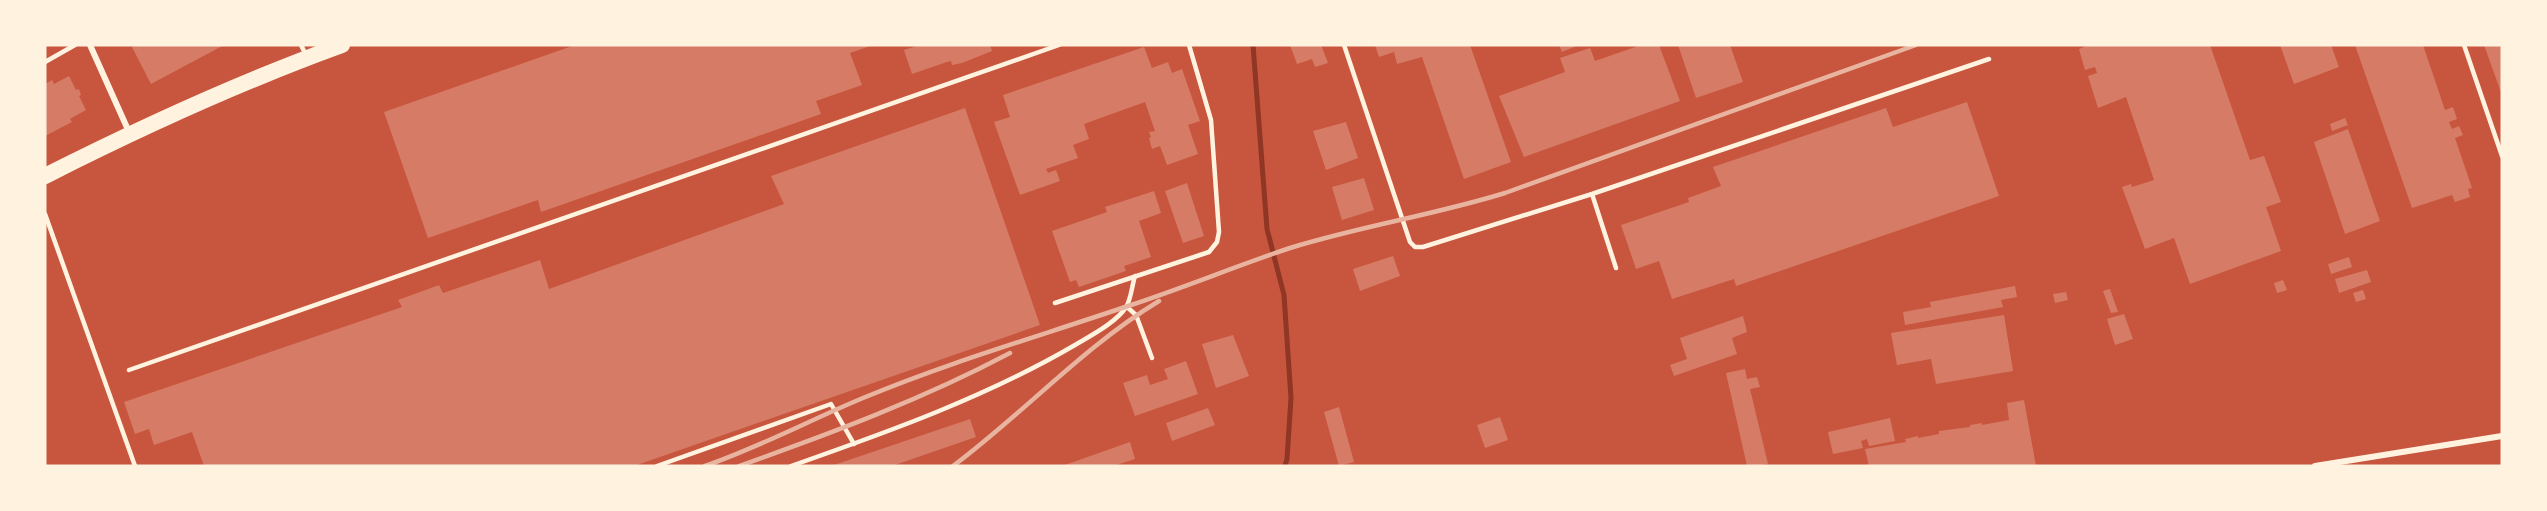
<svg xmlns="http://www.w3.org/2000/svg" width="2547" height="511" viewBox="0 0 2547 511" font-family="Poppins,sans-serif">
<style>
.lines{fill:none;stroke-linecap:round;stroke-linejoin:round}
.stream{stroke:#8f3625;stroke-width:5}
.building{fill:#d67c66}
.service{stroke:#fff3e0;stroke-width:4.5}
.minor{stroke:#fff3e0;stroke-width:6}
.trunk{stroke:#fff3e0;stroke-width:16}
.rail{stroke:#e9b49f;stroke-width:4.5}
</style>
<rect width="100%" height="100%" fill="#c8553d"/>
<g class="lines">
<path class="stream" d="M 1253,45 L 1267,229 L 1284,295 L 1291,398 L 1287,459 L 1285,466"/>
</g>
<path class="building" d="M 136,45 L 224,45 L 151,84 L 132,47 Z
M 575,45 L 873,45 L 850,53 L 862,85 L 816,101 L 821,114 L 541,212 L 538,200 L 428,238 L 384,112 Z
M 920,45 L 990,45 L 992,51 L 962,63 L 952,65 L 951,61 L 947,62 L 912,74 L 904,50 Z
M 1290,45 L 1321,45 L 1328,63 L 1315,67 L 1312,59 L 1297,64 Z
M 1375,45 L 1470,45 L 1511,162 L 1464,179 L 1422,57 L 1397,64 L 1394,52 L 1379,57 Z
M 1559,45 L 1579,45 L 1562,52 Z
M 1641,45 L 1659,45 L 1680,101 L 1524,157 L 1499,96 L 1565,72 L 1560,58 L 1590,48 L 1595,61 Z
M 1678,45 L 1730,45 L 1743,82 L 1696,98 Z
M 2089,45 L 2210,45 L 2250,160 L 2264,156 L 2281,202 L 2266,207 L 2281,251 L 2190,284 L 2174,238 L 2145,249 L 2122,187 L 2131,184 L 2132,187 L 2154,180 L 2126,97 L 2098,108 L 2088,76 L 2097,73 L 2095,67 L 2085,70 L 2079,49 Z
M 2280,45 L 2331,45 L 2339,67 L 2294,84 Z
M 2355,45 L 2423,45 L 2445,110 L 2453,107 L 2457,119 L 2449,122 L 2452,129 L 2459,126 L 2463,135 L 2455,138 L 2472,188 L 2468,189 L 2470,197 L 2455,202 L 2452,195 L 2412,208 Z
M 2484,45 L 2502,45 L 2502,95 Z
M 1144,47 L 1152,68 L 1168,62 L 1172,73 L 1182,69 L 1200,121 L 1188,125 L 1198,154 L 1167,165 L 1160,146 L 1152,149 L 1149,138 L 1151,137 L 1149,132 L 1155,131 L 1145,102 L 1084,124 L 1089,139 L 1073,145 L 1078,158 L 1046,169 L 1048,173 L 1056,170 L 1060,181 L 1020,195 L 994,122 L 1010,117 L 1003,95 Z
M 69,76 L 76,90 L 79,89 L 81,95 L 79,96 L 86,110 L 70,119 L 72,122 L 45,136 L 45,84 L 52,80 L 54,84 Z
M 1967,102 L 1999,196 L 1736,286 L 1734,279 L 1672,299 L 1659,261 L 1636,269 L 1621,225 L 1689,202 L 1688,198 L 1721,186 L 1713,167 L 1886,108 L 1893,127 Z
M 965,108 L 1040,325 L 634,466 L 204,466 L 192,432 L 154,445 L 149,429 L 135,434 L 124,402 L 402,307 L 398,300 L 439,285 L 443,293 L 540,260 L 549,289 L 784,204 L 771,176 Z
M 2345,118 L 2348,125 L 2332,131 L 2330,124 Z
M 1346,122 L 1358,158 L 1326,170 L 1313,131 Z
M 2348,129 L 2380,221 L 2345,234 L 2314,142 Z
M 1364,178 L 1374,210 L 1342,220 L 1332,187 Z
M 1187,183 L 1204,236 L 1183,243 L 1165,191 Z
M 1154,191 L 1161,213 L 1139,221 L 1151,257 L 1124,266 L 1126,271 L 1079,287 L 1076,280 L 1070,282 L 1052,231 L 1107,212 L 1105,207 Z
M 1393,256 L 1400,276 L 1360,291 L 1353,269 Z
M 2349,257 L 2352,267 L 2331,274 L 2328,264 Z
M 2367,270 L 2371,282 L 2339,293 L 2335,279 Z
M 2283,280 L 2287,290 L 2277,293 L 2274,283 Z
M 2015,286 L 2017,297 L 2001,300 L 2003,307 L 1905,325 L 1903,312 L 1931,307 L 1930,302 Z
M 2110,289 L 2118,312 L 2111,313 L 2103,291 Z
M 2363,290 L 2366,299 L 2356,302 L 2353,293 Z
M 2066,292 L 2068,300 L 2055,303 L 2053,294 Z
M 2124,314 L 2133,339 L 2115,345 L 2107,319 Z
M 2004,315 L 2013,371 L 1936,384 L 1931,359 L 1897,365 L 1891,333 Z
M 1743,316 L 1747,332 L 1732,338 L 1737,354 L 1674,376 L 1670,365 L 1687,359 L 1680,338 Z
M 1233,335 L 1249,376 L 1216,388 L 1202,344 Z
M 1186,361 L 1198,394 L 1135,416 L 1123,383 L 1147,375 L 1150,385 L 1168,379 L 1164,369 Z
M 1745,369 L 1747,379 L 1757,377 L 1760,387 L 1750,389 L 1768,464 L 1758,466 L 1747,466 L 1726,373 Z
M 2024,400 L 2036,466 L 1869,466 L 1865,449 L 1906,442 L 1905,439 L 1918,436 L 1918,438 L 1939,434 L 1939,431 L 1970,427 L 1970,425 L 1982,423 L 1982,425 L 2009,420 L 2007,403 Z
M 1339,407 L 1354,462 L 1339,466 L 1324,412 Z
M 1208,408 L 1215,425 L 1172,441 L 1166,423 Z
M 1500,417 L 1508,440 L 1485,448 L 1477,425 Z
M 1890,418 L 1895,441 L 1869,446 L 1867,439 L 1861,441 L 1863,448 L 1833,454 L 1828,432 Z
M 970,419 L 976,437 L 892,466 L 831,466 Z
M 1130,442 L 1135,459 L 1113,466 L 1062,466 Z"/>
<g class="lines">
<path class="service" d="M 301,45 L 306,55
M 1344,45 L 1410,242 L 1415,247 L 1423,247 L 1592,194 L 1989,59
M 2464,45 L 2502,156
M 45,62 L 75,45
M 1592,194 L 1616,268
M 45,214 L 135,466
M 1055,303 L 1209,252 L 1217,242 L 1219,232 L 1211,120 L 1189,45
M 1127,307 L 1136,315 L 1152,358
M 129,370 L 1059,45
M 657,466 L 831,404 L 854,444
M 791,466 C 888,432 986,397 1075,345 C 1090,336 1117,322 1126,307 C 1131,300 1132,285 1135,276"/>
<path class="minor" d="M 90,45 L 129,132
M 2315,466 L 2502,436"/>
<path class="trunk" d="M 45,176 C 142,127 240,82 342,45"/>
<path class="rail" d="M 705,466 C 760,447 810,420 863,398 C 949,362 1040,336 1128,306 C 1183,288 1236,266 1290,248 C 1361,226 1434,215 1505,193 L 1916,45
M 739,466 C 832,433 923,399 1010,353
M 953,466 C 1024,413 1083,347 1159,301"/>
</g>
<rect width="2547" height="511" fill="none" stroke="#fff3e0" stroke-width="93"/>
</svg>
